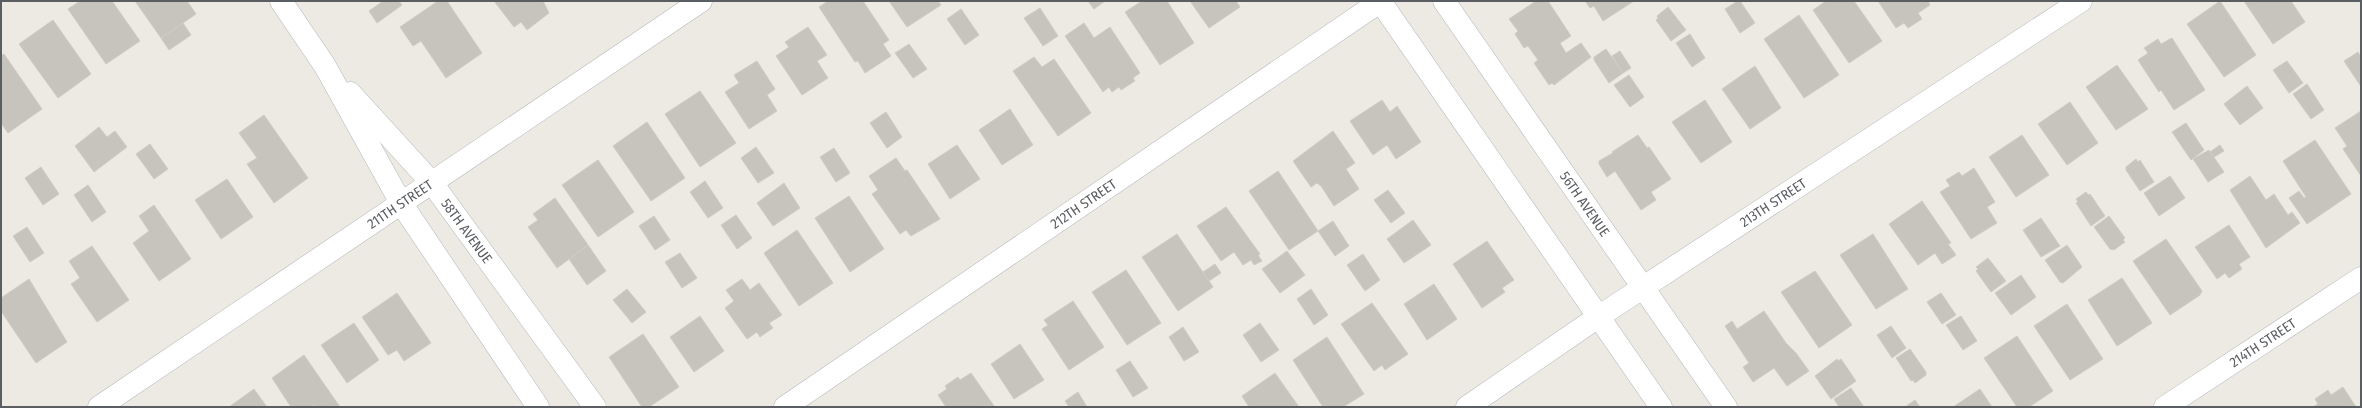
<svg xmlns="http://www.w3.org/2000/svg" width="2362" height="408" viewBox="0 0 2362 408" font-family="'Fira Sans Condensed',sans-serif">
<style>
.building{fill:#c7c4be;stroke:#d0ccc1}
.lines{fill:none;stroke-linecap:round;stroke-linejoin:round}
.street-casing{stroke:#b4b7bb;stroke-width:23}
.secondary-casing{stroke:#b3b6bb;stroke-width:23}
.street{stroke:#fff;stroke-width:22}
.secondary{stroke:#fff;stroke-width:22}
.labels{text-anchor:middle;stroke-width:3.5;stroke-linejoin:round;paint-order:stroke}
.street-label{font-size:14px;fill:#5a5d61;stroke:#fff}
</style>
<rect width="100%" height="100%" fill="#eceae2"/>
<path class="building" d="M 80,1 L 112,1 L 140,41 L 106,64 L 68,9 Z
M 135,1 L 187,1 L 196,14 L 161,38 Z
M 383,1 L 399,1 L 402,5 L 377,23 L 369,11 Z
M 438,1 L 447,1 L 482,53 L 446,78 L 421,41 L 413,46 L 400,27 Z
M 494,1 L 543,1 L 549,13 L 527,30 L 521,22 L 514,27 Z
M 828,1 L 863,1 L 889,40 L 883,44 L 891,56 L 865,73 L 858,61 L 855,62 L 819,7 Z
M 889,1 L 938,1 L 941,5 L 907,27 Z
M 1088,1 L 1105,1 L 1094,9 Z
M 1142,1 L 1167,1 L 1194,43 L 1160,65 L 1125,12 Z
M 1190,1 L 1236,1 L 1240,7 L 1209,28 Z
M 1536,1 L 1548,1 L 1571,36 L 1560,43 L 1566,53 L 1581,43 L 1591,57 L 1554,85 L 1552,83 L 1549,85 L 1534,63 L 1538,60 L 1528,46 L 1524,48 L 1515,34 L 1518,31 L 1509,19 Z
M 1585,1 L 1634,1 L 1603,21 L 1594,6 L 1590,8 Z
M 1738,1 L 1740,1 L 1755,23 L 1740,33 L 1725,9 Z
M 1826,1 L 1854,1 L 1882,41 L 1849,63 L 1813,10 Z
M 1878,1 L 1928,1 L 1930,5 L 1918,13 L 1922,19 L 1908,28 L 1904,23 L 1896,28 Z
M 2220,1 L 2256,55 L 2224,77 L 2187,24 Z
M 2244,1 L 2291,1 L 2305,22 L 2273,44 Z
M 1668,7 L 1686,30 L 1671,41 L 1656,20 L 1658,18 L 1657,16 Z
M 1040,8 L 1058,36 L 1043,46 L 1024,18 Z
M 961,9 L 979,35 L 965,45 L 947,19 Z
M 1799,15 L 1839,75 L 1804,98 L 1764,39 Z
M 53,20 L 91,74 L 58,98 L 19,44 Z
M 183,23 L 191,35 L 169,50 L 161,38 Z
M 1084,23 L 1094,38 L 1110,27 L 1140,73 L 1133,78 L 1135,81 L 1121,90 L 1119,87 L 1112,92 L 1109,87 L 1103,92 L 1065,36 Z
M 808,27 L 827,55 L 817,61 L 828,78 L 802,95 L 776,56 L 789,47 L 785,42 Z
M 1690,34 L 1705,58 L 1692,67 L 1676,43 Z
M 2172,38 L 2205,90 L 2174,110 L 2161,90 L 2159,92 L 2138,60 L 2148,53 L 2144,48 L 2158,39 L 2161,44 Z
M 909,44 L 927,69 L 913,78 L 895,53 Z
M 1606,49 L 1623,73 L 1609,83 L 1594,60 L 1594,57 Z
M 1620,51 L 1631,68 L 1623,73 L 1612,56 Z
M 2358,52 L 2361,57 L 2360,85 L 2344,61 Z
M 4,54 L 42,109 L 8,133 L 1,123 L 1,56 Z
M 1034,57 L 1042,67 L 1054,59 L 1091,113 L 1058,136 L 1013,71 Z
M 757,61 L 775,89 L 767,95 L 777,111 L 749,129 L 725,92 L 739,83 L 734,75 Z
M 2287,61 L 2303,83 L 2289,93 L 2273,70 Z
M 2117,65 L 2148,109 L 2116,130 L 2086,87 Z
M 1755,66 L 1781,108 L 1750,129 L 1722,89 Z
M 1629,75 L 1644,97 L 1630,107 L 1614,85 Z
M 2307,84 L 2324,110 L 2311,119 L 2293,94 Z
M 2247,86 L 2263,108 L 2240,125 L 2224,104 Z
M 700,91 L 736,143 L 700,167 L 665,114 Z
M 1382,100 L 1390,112 L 1397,106 L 1421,142 L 1396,159 L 1387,145 L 1373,155 L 1350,121 Z
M 1705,100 L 1732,142 L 1701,163 L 1672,122 Z
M 2070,102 L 2098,143 L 2067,165 L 2038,124 Z
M 1010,109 L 1033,145 L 1002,165 L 979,130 Z
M 2361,111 L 2361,176 L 2343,149 L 2347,146 L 2335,128 Z
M 886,112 L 902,137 L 887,148 L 870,123 Z
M 264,115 L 308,178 L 274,203 L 247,164 L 257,158 L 239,133 Z
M 647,122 L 685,178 L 651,201 L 613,146 Z
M 2186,123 L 2204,150 L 2191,160 L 2172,132 Z
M 99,127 L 107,137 L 115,131 L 127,147 L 94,172 L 75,146 Z
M 1333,131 L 1355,163 L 1346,169 L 1359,189 L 1334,206 L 1321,186 L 1317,183 L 1311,187 L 1293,161 Z
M 1638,135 L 1647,148 L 1649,147 L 1671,179 L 1651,192 L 1656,200 L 1641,210 L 1615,171 L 1607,177 L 1599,164 L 1599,161 L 1613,153 L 1612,152 Z
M 2022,135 L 2049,175 L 2016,197 L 1989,157 Z
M 2315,140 L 2351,194 L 2307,224 L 2289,198 L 2299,191 L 2304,198 L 2306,197 L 2283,161 Z
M 150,144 L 168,169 L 154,179 L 136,154 Z
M 957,145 L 980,179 L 950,199 L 928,164 Z
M 2220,145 L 2224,151 L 2214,157 L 2210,152 Z
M 756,147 L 774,173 L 758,183 L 741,158 Z
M 834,148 L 850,173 L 836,182 L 820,157 Z
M 2209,150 L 2224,172 L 2208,182 L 2193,159 Z
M 896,158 L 905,171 L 907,170 L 940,219 L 911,236 L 906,230 L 900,234 L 872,194 L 878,190 L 869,176 Z
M 2136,159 L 2138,162 L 2140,160 L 2154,182 L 2140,191 L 2126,170 L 2126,167 Z
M 598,160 L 634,212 L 598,237 L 562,185 Z
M 41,167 L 59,194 L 43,205 L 25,178 Z
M 1974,168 L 1995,202 L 1987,207 L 1997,223 L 1971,239 L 1940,192 L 1950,186 L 1946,180 L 1959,172 L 1962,176 Z
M 1278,171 L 1318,231 L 1289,250 L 1249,191 Z
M 2170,176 L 2185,198 L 2159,216 L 2144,193 Z
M 2250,176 L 2266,200 L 2274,194 L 2288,215 L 2292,212 L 2300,223 L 2266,248 L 2230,190 Z
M 227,179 L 253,217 L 221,239 L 195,200 Z
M 705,181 L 723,208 L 708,218 L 690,192 Z
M 784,183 L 800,208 L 773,226 L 757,203 Z
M 88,185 L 106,212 L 92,222 L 74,195 Z
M 1388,190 L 1405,213 L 1391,223 L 1374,200 Z
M 2086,192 L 2088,195 L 2090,194 L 2105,216 L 2091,226 L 2076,203 L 2078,202 L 2076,199 Z
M 849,196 L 884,249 L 850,272 L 815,218 Z
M 555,198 L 588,245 L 557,268 L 528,227 L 538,220 L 533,214 Z
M 1922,201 L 1951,243 L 1948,244 L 1956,255 L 1942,264 L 1935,253 L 1918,265 L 1889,224 Z
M 154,205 L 191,259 L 159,281 L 133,243 L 149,231 L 139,216 Z
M 1226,207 L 1260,254 L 1258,255 L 1262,261 L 1254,265 L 1251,260 L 1243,265 L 1234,252 L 1221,261 L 1197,226 Z
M 736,215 L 752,238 L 737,249 L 721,225 Z
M 654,216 L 670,240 L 655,250 L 639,226 Z
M 2109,216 L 2125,238 L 2123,240 L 2125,242 L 2114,250 L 2110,249 L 2094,227 Z
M 2041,218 L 2060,246 L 2041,257 L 2023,230 Z
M 1413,220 L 1431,245 L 1404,263 L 1387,239 Z
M 1333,221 L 1349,246 L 1335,256 L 1318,231 Z
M 2229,225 L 2250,257 L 2239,264 L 2242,269 L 2229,278 L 2225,273 L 2217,279 L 2195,247 Z
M 27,227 L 44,253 L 30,262 L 13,236 Z
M 797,230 L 833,283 L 799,306 L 764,253 Z
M 1177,234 L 1213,287 L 1178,311 L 1142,257 Z
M 1873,234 L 1908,289 L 1876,309 L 1840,255 Z
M 2166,239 L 2202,291 L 2200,295 L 2170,315 L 2133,261 Z
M 1487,241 L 1514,280 L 1502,288 L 1505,292 L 1482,308 L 1453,264 Z
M 588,245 L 606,271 L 587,285 L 569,259 Z
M 2067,245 L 2082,267 L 2063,283 L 2060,282 L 2045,260 Z
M 92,246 L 129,300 L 97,322 L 71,284 L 80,278 L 69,261 Z
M 1287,251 L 1305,275 L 1280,293 L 1262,269 Z
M 680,253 L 697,278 L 682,288 L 665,262 Z
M 1363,254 L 1380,280 L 1365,291 L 1347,265 Z
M 1988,258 L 2006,281 L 1991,292 L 1976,271 L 1978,269 L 1976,267 Z
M 1215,264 L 1221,273 L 1209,281 L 1203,272 Z
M 1126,270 L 1161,323 L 1127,345 L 1092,292 Z
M 1815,271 L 1852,325 L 1819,348 L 1781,292 Z
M 2021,275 L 2036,297 L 2011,315 L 1995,293 Z
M 2122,278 L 2152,323 L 2117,346 L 2088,300 Z
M 29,279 L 67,342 L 36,363 L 1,311 L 1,298 Z
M 742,279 L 750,290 L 759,283 L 782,315 L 769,323 L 773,328 L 760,337 L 757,332 L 747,339 L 725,308 L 734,301 L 726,290 Z
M 1434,284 L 1457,319 L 1427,340 L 1404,304 Z
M 627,289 L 646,312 L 632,323 L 613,300 Z
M 1311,289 L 1328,315 L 1314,325 L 1297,299 Z
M 397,293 L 431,343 L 404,361 L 397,350 L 388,355 L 362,317 Z
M 1941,293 L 1956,315 L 1942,324 L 1927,302 Z
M 1073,301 L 1104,347 L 1069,370 L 1042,329 L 1048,325 L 1044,320 Z
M 1372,303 L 1408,354 L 1385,370 L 1382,365 L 1374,371 L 1341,324 Z
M 2067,304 L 2103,359 L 2070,380 L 2034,326 Z
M 1764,311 L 1786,343 L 1796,353 L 1809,371 L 1787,386 L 1774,368 L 1753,382 L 1743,367 L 1749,363 L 1725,326 L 1732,321 L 1737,329 Z
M 700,316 L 724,351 L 694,372 L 670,337 Z
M 1961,316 L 1977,341 L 1963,350 L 1946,325 Z
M 354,323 L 379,360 L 347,383 L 321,345 Z
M 1260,323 L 1279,350 L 1261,362 L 1243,335 Z
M 1891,326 L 1906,348 L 1892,358 L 1877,335 Z
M 1183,327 L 1199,352 L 1184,361 L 1169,337 Z
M 643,334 L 679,387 L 649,407 L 642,407 L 609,357 Z
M 2017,336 L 2053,391 L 2029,407 L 2017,407 L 1984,358 Z
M 1327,337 L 1364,394 L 1343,407 L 1323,407 L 1293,360 Z
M 1020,344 L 1044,380 L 1014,399 L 991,364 Z
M 1910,349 L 1926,372 L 1926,375 L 1915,383 L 1913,380 L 1911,381 L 1896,358 Z
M 304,355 L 340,407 L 315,407 L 313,405 L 311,407 L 291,407 L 272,378 Z
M 1837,359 L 1838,361 L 1841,359 L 1856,381 L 1831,399 L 1815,376 Z
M 1130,361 L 1148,388 L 1133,397 L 1116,370 Z
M 971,373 L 994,406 L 946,407 L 938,395 L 947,389 L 945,386 L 958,377 L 960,380 Z
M 1275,373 L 1299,407 L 1249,407 L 1242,396 Z
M 2343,387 L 2356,407 L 2313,407 L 2318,404 L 2315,399 L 2328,390 L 2331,395 Z
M 1851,388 L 1864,407 L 1839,407 L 1834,399 Z
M 254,389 L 267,407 L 229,407 Z
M 1980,389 L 1992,407 L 1953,407 Z
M 1078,392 L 1087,407 L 1069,407 L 1065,401 Z
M 1915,400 L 1920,407 L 1905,407 Z"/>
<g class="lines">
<defs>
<g id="street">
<path d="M 281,1 L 325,66 L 401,203 L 538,407"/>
<path id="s1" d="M 350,93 L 432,183 L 595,407"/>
<path id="s2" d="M 99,407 L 701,1"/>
<path id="s3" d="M 785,407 L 1381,1"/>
<path id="s4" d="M 1467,407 L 1598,317 L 2081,1"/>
<path id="s5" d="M 2165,407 L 2361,278"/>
</g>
<g id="secondary">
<path d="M 1380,1 L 1661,407"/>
<path id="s6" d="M 1444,1 L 1726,407"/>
</g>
</defs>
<use href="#street" class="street-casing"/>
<use href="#secondary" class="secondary-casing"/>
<use href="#street" class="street"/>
<use href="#secondary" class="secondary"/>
</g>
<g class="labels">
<g class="street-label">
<text dy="5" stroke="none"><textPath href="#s4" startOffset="368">213TH STREET</textPath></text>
<text dy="5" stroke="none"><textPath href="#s2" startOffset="363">211TH STREET</textPath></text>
<text dy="5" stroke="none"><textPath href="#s3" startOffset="361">212TH STREET</textPath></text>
<text dy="5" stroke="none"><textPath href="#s6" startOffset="247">56TH AVENUE</textPath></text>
<text dy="5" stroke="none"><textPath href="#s1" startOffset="181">58TH AVENUE</textPath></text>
<text dy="5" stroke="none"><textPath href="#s5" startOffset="117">214TH STREET</textPath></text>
</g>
</g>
<rect width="2362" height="408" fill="none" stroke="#5a5d61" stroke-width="4"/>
</svg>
